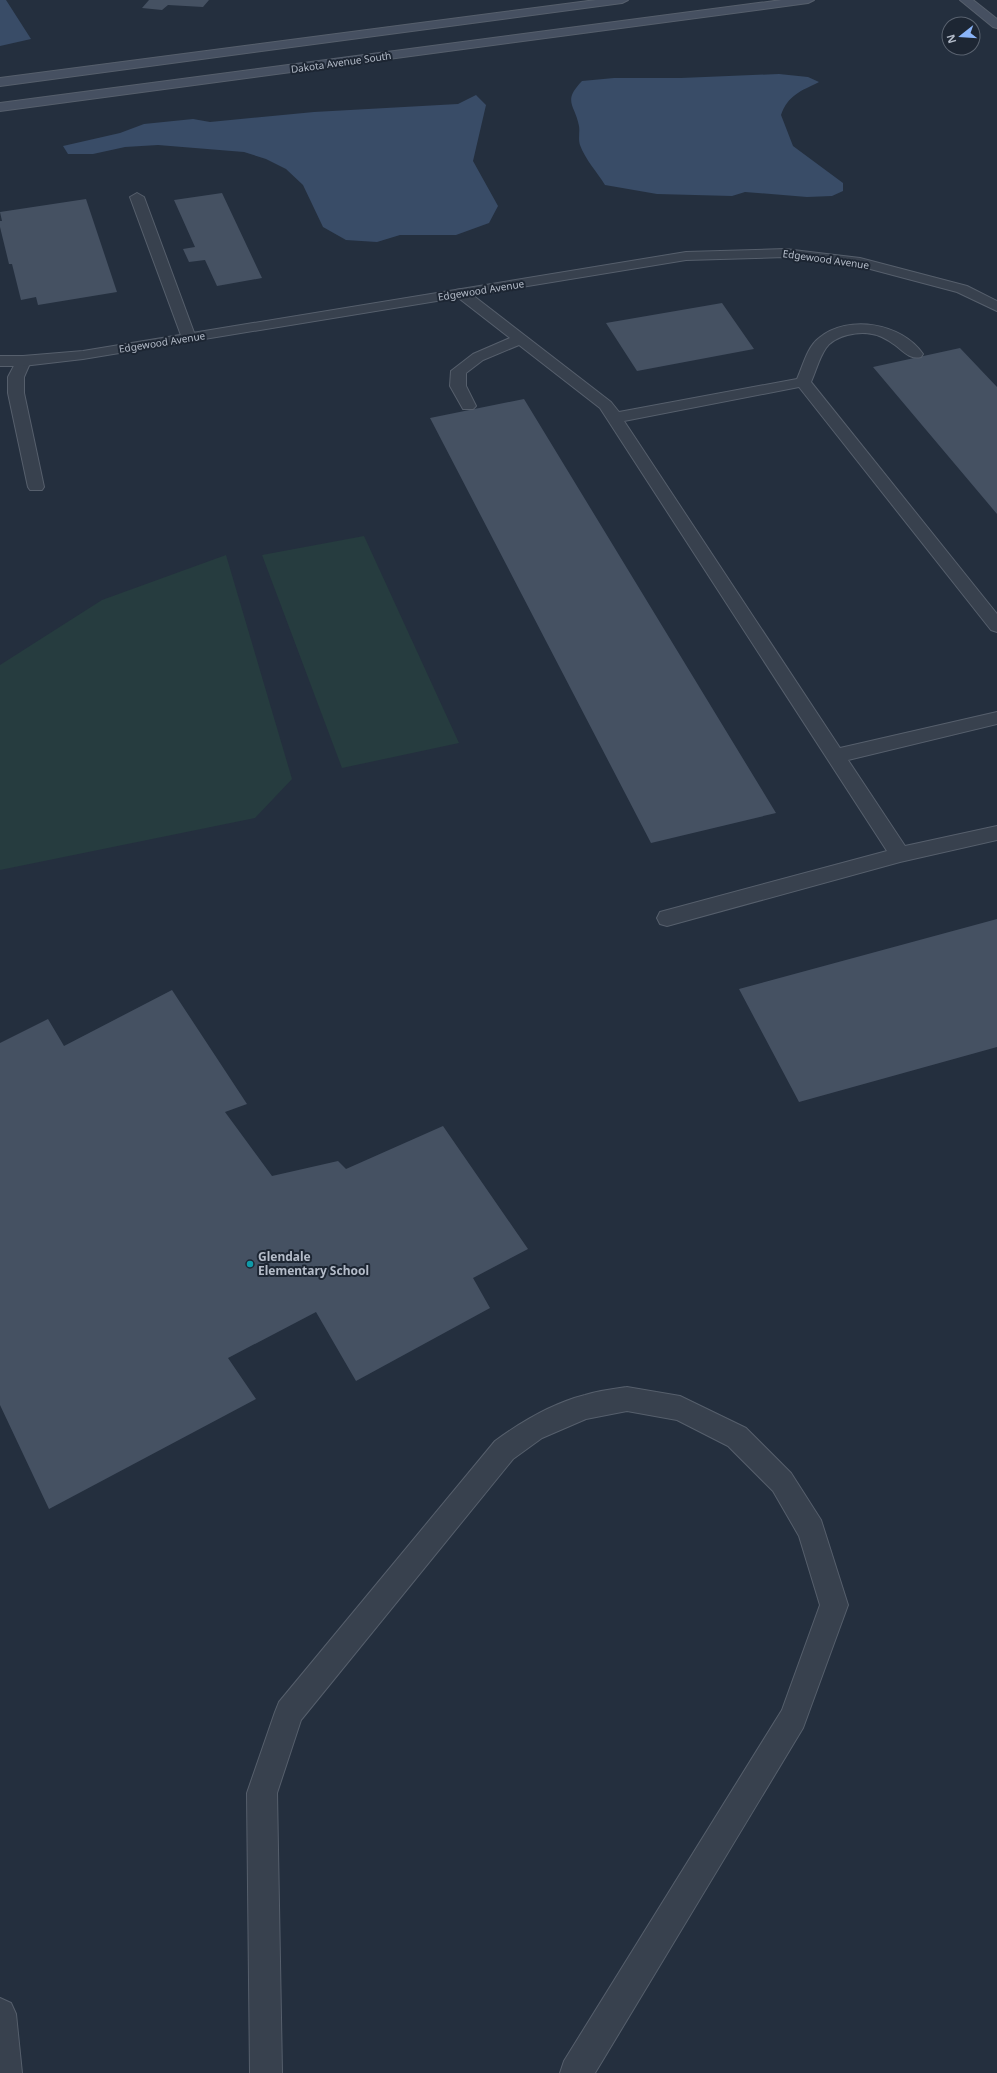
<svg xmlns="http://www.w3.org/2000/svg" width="997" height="2073" viewBox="0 0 997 2073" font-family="'Noto Sans',sans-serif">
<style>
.green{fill:#263c3f}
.water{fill:#394c67}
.building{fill:#455162}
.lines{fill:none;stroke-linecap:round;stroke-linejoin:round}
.lane-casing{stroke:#565f6c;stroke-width:2}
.street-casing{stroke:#565f6c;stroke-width:2}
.secondary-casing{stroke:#565f6c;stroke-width:2}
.lane{fill:#38414e;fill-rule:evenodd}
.street{fill:#38414e;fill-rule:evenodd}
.secondary{fill:#465061;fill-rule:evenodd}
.culture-dot{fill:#0f9aa8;stroke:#1d2633;stroke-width:1.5}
.labels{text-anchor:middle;stroke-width:4;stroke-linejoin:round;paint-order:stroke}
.far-street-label{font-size:10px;fill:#b4bcc9;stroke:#1d2633}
.poi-label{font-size:12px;font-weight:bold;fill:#b4bcc9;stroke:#1d2633;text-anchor:start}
</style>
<rect width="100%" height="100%" fill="#242f3e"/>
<path class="green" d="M 364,536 L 459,743 L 342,768 L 262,555 Z
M 226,555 L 292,779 L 255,818 L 0,870 L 0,665 L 102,600 Z"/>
<path class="water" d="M 0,0 L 6,0 L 31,39 L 0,46 Z
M 779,74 L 808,77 L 819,82 C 801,91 788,95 781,115 L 793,146 L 843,183 L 843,191 L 832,196 L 807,197 L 745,192 L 732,196 L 657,194 L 605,185 C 597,172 585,159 580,145 C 578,139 580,132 579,126 C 575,104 562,102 582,81 L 614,78 L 681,78 Z
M 476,95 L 486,105 L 473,161 L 498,206 L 489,223 L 456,235 L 400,235 L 377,242 L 346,240 L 323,227 L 303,185 L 286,169 L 266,159 L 244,152 L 158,145 L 125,147 L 93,154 L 68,154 L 63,146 L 120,133 L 144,124 L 193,119 L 210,122 L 314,112 L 458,104 Z"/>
<path class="building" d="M 149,0 L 209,0 L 203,7 L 168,5 L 162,10 L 142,8 Z
M 222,193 L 262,278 L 217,286 L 205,260 L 189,262 L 183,249 L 195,247 L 174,200 Z
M 86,199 L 117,292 L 38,305 L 36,297 L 21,300 L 12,264 L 9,264 L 0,227 L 0,221 L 2,221 L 0,212 Z
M 722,303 L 754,349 L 637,371 L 606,323 Z
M 960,348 L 997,387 L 997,514 L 873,367 Z
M 524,399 L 776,813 L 651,843 L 430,418 Z
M 997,919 L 997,1047 L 799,1102 L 739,989 Z
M 172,990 L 247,1104 L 225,1112 L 272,1176 L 338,1161 L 346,1169 L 443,1126 L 528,1249 L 473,1278 L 490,1308 L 356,1381 L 316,1312 L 228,1358 L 256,1399 L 49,1509 L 0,1405 L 0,1043 L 48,1019 L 64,1046 Z"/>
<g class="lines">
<defs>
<path id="lane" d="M 137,193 L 144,197 L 196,338 L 194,341 L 184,341 L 182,338 L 130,197 Z
M 461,289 L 466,290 L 611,402 L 619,412 L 797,379 C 803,366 807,347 819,338 C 848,314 902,323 923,354 L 921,357 C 910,360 903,351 895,345 C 888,340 880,335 872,334 C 859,331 835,335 826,348 C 819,358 816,371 811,382 L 997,614 L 997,632 L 991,630 L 799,387 L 624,421 L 840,748 L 997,712 L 997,724 L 848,760 L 905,846 L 997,826 L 997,840 L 900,862 L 667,926 L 660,924 L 657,918 L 660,912 L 887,851 L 600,408 L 519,345 L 483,360 L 466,373 L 466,386 L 476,406 L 473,409 L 463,409 L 450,386 L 451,371 L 473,354 L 510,338 L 456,296 L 454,293 L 456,290 Z
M 23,356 L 28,358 L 31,361 L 24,377 L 24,393 L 44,487 L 42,490 L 30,490 L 28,487 L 8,393 L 8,377 L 18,358 Z
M 627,1387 L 680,1396 L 746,1428 L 791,1473 L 821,1520 L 848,1605 L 803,1728 L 595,2073 L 560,2073 L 564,2061 L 782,1710 L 820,1605 L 799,1536 L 773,1491 L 728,1446 L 677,1420 L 627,1411 L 586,1419 L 542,1438 L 513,1459 L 301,1720 L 277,1793 L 282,2073 L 250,2073 L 247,1793 L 275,1712 L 279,1702 L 495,1441 C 521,1422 553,1403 585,1395 C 598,1391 613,1389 627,1387 Z
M 0,1998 L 11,2003 L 16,2014 L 22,2073 L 0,2073 Z"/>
<path id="street" d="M 785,249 L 860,258 L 967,286 L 997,301 L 997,311 L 957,292 L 859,266 L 785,257 L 686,260 L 83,359 L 23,366 L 0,366 L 0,356 L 23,356 L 83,351 L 686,252 Z"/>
<path id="secondary" d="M 596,0 L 628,0 L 622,3 L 0,86 L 0,78 Z
M 782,0 L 814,0 L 808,3 L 0,111 L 0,103 Z
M 960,0 L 973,0 L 997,19 L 997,28 L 993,27 Z"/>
</defs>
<use href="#lane" class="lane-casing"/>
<use href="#street" class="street-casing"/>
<use href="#secondary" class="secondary-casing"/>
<use href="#lane" class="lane"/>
<use href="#street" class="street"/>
<use href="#secondary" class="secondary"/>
</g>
<circle class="culture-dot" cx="250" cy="1264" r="4"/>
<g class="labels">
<g class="far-street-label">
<text transform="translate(341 62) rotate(-8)" y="4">Dakota Avenue South</text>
<text transform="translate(826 259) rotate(8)" y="4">Edgewood Avenue</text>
<text transform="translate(481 290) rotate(-9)" y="4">Edgewood Avenue</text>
<text transform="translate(162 342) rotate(-9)" y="4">Edgewood Avenue</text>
</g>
<g class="poi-label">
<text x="258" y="1261">Glendale<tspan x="258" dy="14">Elementary School</tspan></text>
</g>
</g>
<g transform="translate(961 36) rotate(253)"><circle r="19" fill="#1d2633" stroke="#59626f"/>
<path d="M0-3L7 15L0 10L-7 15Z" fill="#8ab4f8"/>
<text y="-6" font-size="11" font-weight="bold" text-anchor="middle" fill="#b4bcc9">N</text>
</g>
</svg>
